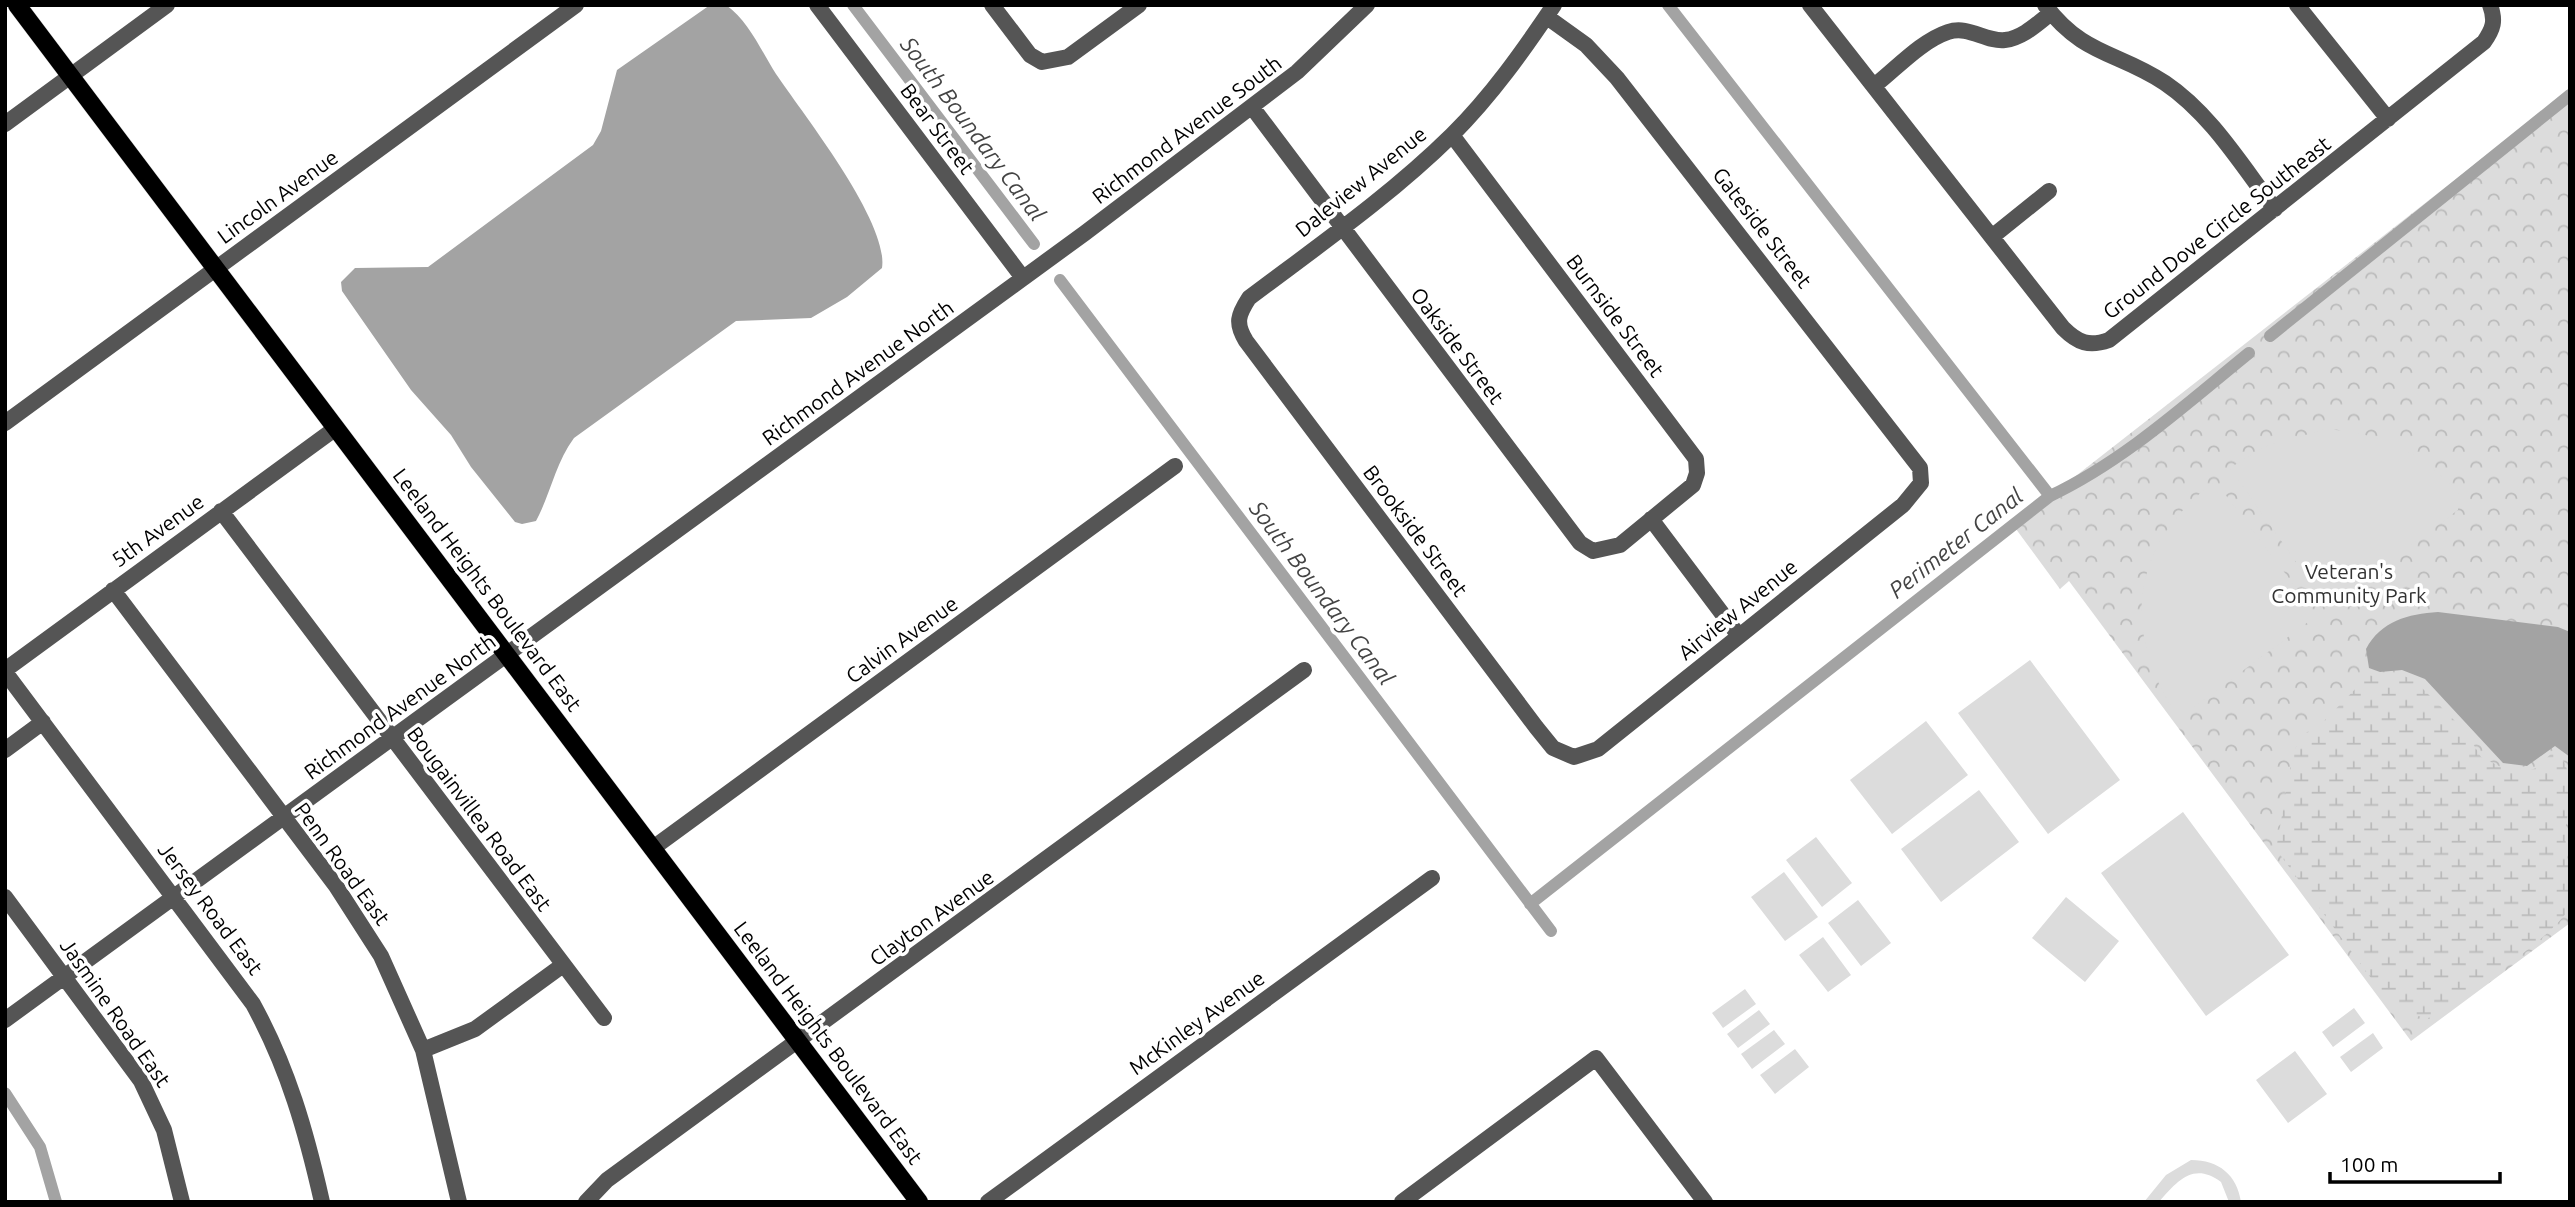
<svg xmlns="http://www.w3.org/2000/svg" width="2575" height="1207" viewBox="0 0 2575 1207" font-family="Ubuntu,sans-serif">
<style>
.forest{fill:url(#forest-crowns)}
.wetland{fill:url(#wetland-marsh)}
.pitch{fill:#dcdcdc}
.water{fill:#a3a3a3}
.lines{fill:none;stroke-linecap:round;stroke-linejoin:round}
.canal{stroke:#a3a3a3;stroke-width:12}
.major-casing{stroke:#dbdbdb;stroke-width:19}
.minor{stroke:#555;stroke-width:16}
.major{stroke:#000;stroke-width:18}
.labels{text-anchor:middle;stroke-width:7;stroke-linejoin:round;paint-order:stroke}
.street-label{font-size:21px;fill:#000;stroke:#fff}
.park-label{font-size:21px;fill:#333;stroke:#fff}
.water-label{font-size:23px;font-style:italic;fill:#444;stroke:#fff}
</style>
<defs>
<pattern id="forest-crowns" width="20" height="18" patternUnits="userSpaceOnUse" patternTransform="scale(1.75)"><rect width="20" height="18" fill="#dcdcdc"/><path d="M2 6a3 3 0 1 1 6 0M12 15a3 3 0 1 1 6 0" fill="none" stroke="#bbb"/></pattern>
<pattern id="wetland-marsh" width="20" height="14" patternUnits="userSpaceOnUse" patternTransform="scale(1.75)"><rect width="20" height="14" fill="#dcdcdc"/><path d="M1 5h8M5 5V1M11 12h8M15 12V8" fill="none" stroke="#bbb"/></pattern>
</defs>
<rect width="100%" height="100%" fill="#fff"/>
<path class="forest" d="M 2570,90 L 2570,923 L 2411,1041 L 2069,581 L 2060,589 L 2013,525 Z"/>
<path class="wetland" d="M 2369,675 L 2380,678 L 2401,675 L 2414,680 L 2466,732 L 2481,757 L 2517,775 L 2536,768 L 2554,751 C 2575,763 2570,804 2566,825 C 2562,846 2575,881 2570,905 C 2563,931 2464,996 2438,1015 L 2428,1018 L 2396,1012 L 2281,856 L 2277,844 L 2293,752 L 2304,734 L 2321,724 Z"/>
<path class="pitch" d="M 2326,429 C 2382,433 2421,452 2459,493 L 2458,510 L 2339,599 L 2320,596 L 2230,468 L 2263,447 Z
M 2215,481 L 2310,606 L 2308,622 L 2189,711 L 2172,708 C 2120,622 2135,542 2215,481 Z
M 2030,660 L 2120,780 L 2048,834 L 1958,713 Z
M 1926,721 L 1968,775 L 1892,834 L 1850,780 Z
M 1979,790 L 2019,842 L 1941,902 L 1901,849 Z
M 2183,812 L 2289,955 L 2206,1016 L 2101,873 Z
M 1816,837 L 1852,883 L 1822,907 L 1786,860 Z
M 1784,872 L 1818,917 L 1785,941 L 1751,897 Z
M 2066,897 L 2119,941 L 2085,982 L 2032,938 Z
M 1858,900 L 1891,943 L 1861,966 L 1828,923 Z
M 1823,937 L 1851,975 L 1828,992 L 1799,955 Z
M 1745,989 L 1756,1004 L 1723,1028 L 1712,1013 Z
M 2354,1008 L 2365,1023 L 2333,1047 L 2322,1032 Z
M 1759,1010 L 1770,1024 L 1738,1048 L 1727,1034 Z
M 1774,1030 L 1785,1044 L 1752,1069 L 1741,1054 Z
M 2373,1033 L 2383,1048 L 2351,1072 L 2340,1057 Z
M 1795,1049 L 1809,1067 L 1775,1094 L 1760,1075 Z
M 2295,1051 L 2327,1094 L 2288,1123 L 2256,1080 Z
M 2191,1160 C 2219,1160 2237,1175 2241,1202 L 2229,1202 L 2221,1182 C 2194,1162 2178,1180 2159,1202 L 2144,1202 L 2166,1175 Z"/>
<path class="water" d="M 710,5 L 726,5 C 749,21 761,51 776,74 C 803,114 889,222 882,268 L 847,297 L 811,318 L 736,321 L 574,438 C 555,464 551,493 536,521 L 522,524 L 515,522 L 471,467 L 451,435 L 411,390 L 342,291 L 341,282 L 355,268 L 428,267 L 593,145 L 601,131 L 617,70 Z
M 2438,612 L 2558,627 L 2570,632 L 2570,757 L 2555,746 L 2527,766 L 2503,763 L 2425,679 L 2402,670 L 2380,672 L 2369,668 L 2366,649 C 2381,621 2408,614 2438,612 Z"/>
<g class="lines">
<path class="canal" d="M 853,5 L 1034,244
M 1060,280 L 1551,931
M 2270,336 L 2570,95
M 2050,496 C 2124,461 2186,404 2249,353
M 1530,904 L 2050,496 L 1668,5
M 5,1093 L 40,1147 L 56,1202"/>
<defs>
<path id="major" d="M 17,5 L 919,1202"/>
</defs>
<use href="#major" class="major-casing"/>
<path class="minor" d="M 817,5 L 1023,278
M 992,5 L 1030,55 L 1042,62 L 1068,57 L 1139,5
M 1810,5 L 2063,328 C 2078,343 2089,347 2109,340 L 2484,42 C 2493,29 2496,21 2490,5
M 2045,5 C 2083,56 2119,52 2165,83 C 2211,114 2242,166 2275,209
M 2297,5 L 2388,119
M 1547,17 L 1586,45 L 1617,78 L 1920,468 L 1921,483 L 1903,505 L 1598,749 L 1574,757 L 1553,748 L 1536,727 L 1246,341 C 1235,323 1238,315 1249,298 C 1318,246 1390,196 1452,135 C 1492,95 1523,51 1554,5
M 1874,86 C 1896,69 1921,41 1948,32 C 1969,25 1985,42 2005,40 C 2023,38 2038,23 2051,13
M 1252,107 L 1580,543 L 1593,551 L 1620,545 L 1693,485 L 1697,473 L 1696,459 L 1452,135
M 5,124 L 167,5
M 1993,236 L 2049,191
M 5,423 L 576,5
M 221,511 L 604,1018
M 1651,519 L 1739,636
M 113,590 L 336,886 L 381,956 L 423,1050 L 459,1202
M 5,670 L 336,428
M 5,672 L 253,1004 C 288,1068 306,1131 322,1202
M 5,750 L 43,722
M 653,848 L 1175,466
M 5,897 L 141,1081 L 164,1130 L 182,1202
M 5,1020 L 1085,233 L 1297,72 L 1367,5
M 423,1050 L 475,1029 L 563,965
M 586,1202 L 607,1180 L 1304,670
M 988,1202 L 1432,878
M 1402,1202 L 1596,1058 L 1705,1202"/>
<use href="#major" class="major"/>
</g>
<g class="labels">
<g class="street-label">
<text transform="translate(937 129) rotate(53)" y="7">Bear Street</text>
<text transform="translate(1187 130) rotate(-37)" y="7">Richmond Avenue South</text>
<text transform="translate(1361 182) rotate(-39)" y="7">Daleview Avenue</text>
<text transform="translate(278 197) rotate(-36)" y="7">Lincoln Avenue</text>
<text transform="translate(1762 228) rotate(52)" y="7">Gateside Street</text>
<text transform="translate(2217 228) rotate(-38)" y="7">Ground Dove Circle Southeast</text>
<text transform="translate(1615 316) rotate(53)" y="7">Burnside Street</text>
<text transform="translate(1457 346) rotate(53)" y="7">Oakside Street</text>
<text transform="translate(858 373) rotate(-36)" y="7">Richmond Avenue North</text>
<text transform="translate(158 531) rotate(-36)" y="7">5th Avenue</text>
<text transform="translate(1415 531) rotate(53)" y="7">Brookside Street</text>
<text transform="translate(487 590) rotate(53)" y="7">Leeland Heights Boulevard East</text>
<text transform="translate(1738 610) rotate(-39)" y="7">Airview Avenue</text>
<text transform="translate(902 640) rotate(-36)" y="7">Calvin Avenue</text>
<text transform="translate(400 707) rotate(-36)" y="7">Richmond Avenue North</text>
<text transform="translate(479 819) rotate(53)" y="7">Bougainvillea Road East</text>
<text transform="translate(342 864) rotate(54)" y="7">Penn Road East</text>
<text transform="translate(210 909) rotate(53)" y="7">Jersey Road East</text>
<text transform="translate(932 918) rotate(-36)" y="7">Clayton Avenue</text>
<text transform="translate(115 1013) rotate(55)" y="7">Jasmine Road East</text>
<text transform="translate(1197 1023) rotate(-36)" y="7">McKinley Avenue</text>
<text transform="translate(828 1043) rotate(53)" y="7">Leeland Heights Boulevard East</text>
</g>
<g class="park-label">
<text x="2349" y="579">Veteran's<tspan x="2349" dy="24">Community Park</tspan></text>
</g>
<g class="water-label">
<text transform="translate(973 129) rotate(53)" y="8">South Boundary Canal</text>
<text transform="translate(1956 543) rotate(-38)" y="8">Perimeter Canal</text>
<text transform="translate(1322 593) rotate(53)" y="8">South Boundary Canal</text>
</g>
</g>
<rect width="2575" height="1207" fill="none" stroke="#000000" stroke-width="14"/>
<path d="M2330 1172v10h170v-10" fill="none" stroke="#000000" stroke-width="3.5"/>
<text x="2340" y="1172" font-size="21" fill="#000000" stroke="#ffffff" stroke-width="5" paint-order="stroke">100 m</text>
</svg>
